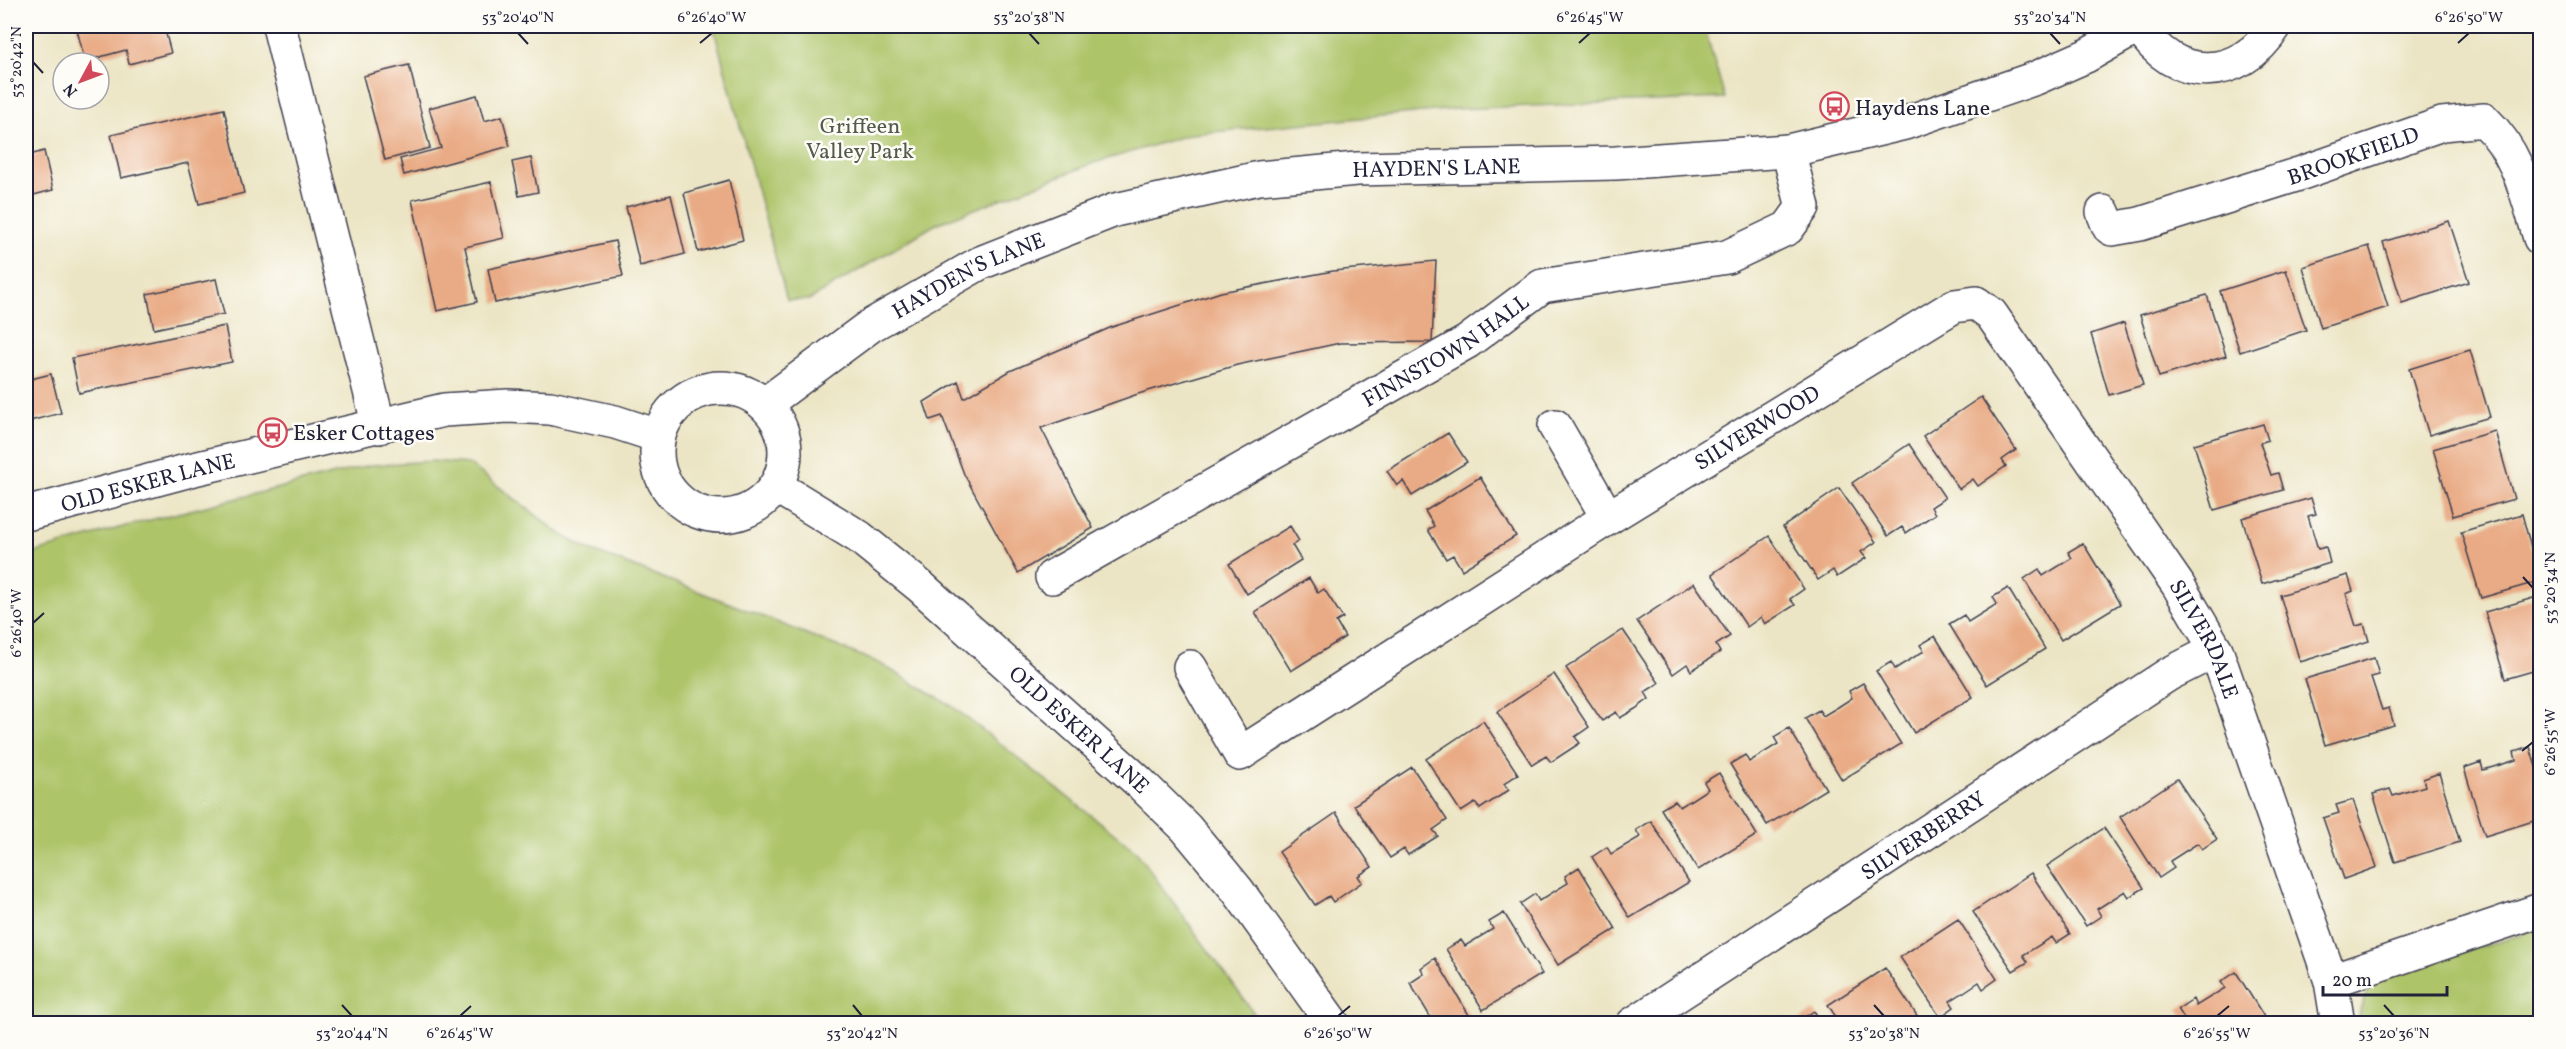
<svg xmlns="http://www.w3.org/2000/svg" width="2566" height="1049" viewBox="0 0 2566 1049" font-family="Vollkorn,serif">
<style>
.green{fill:#adc469;stroke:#687352;stroke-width:1.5}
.building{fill:#e9ab85}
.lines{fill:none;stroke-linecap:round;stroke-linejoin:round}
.minor-casing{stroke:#403f50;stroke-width:36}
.tertiary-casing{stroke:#403f50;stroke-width:36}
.minor{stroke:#fff;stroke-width:33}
.tertiary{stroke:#fff;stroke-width:33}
.ticks{fill:none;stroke:#22223b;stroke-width:2}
.labels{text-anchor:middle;stroke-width:5;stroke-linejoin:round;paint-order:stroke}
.poi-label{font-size:22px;fill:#22223b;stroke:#fdfcf7;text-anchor:start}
.park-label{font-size:22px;fill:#535b4b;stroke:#fdfcf7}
.street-label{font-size:22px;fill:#22223b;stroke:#fdfcf7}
.neatline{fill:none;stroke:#22223b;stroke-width:2}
.ticks-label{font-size:15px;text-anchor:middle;fill:#22223b}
</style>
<rect width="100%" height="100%" fill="#fdfcf7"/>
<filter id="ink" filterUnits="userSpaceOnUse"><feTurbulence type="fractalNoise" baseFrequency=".0167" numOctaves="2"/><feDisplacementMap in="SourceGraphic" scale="12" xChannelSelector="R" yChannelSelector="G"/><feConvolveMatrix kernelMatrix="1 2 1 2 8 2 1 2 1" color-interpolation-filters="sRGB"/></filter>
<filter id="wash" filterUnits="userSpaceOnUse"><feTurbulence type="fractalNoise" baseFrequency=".008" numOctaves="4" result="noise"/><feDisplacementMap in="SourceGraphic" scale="24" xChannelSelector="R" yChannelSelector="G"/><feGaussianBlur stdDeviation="1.35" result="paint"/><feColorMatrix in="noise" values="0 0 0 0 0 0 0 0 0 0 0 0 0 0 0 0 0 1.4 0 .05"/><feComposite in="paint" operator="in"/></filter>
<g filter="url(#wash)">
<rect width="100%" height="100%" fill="#ece5c5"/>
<path class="green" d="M 713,26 L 1704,26 L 1725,98 L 1456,109 L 1191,134 L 1094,163 L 936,224 L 809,300 L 787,300 Z
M 432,461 L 469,464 L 562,535 L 590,550 L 739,607 L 879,663 L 952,706 L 1136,851 L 1261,1023 L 26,1023 L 26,555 L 126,526 L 371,465 Z
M 2540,928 L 2540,1023 L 2361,1024 L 2358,1015 L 2371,981 Z"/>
<g id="blocks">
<path class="building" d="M 76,26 L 193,26 L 166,34 L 171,53 L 129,64 L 126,50 L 85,61 Z
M 409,65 L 430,148 L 385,160 L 363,76 Z
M 477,95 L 484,121 L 502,116 L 510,146 L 404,175 L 400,159 L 441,148 L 429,108 Z
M 224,109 L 244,193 L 199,204 L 188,163 L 121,178 L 111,135 Z
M 44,151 L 53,190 L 26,197 L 26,156 Z
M 531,158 L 538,192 L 519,196 L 512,162 Z
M 729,180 L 743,240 L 698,252 L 684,193 Z
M 491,182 L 504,238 L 465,247 L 477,302 L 437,311 L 412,200 Z
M 671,195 L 685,254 L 640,266 L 626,207 Z
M 2449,221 L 2469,282 L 2402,303 L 2383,242 Z
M 615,241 L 623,276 L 495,303 L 488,269 Z
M 2369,246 L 2388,307 L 2321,328 L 2303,267 Z
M 1436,261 L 1432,342 L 1340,343 L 1237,365 L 1138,394 L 1041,428 L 1093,528 L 1018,573 L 964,474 L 942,416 L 930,420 L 924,402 L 958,381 L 964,398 L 1010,371 L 1112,327 L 1221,292 L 1333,271 Z
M 2286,270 L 2306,330 L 2240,352 L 2220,291 Z
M 216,279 L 224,314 L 154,329 L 147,294 Z
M 2207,295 L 2226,356 L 2159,377 L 2140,315 Z
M 2124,323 L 2143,385 L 2109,395 L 2091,334 Z
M 225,326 L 232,362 L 79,393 L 72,358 Z
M 2470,350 L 2490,417 L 2429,435 L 2409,369 Z
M 26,361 L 31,379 L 51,374 L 61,413 L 26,422 Z
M 1981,397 L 2016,450 L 2002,460 L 2006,466 L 1978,486 L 1973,479 L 1959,489 L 1923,436 Z
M 2263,424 L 2268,440 L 2260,443 L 2271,475 L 2278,473 L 2283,490 L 2214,510 L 2194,444 Z
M 2495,431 L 2514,499 L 2453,516 L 2433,449 Z
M 1448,433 L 1467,462 L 1412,496 L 1403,481 L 1397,486 L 1387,471 Z
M 1909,444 L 1945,498 L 1931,507 L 1935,514 L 1906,533 L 1902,527 L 1888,536 L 1852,483 Z
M 1480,477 L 1516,536 L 1462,570 L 1453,555 L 1446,559 L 1428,530 L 1434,526 L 1425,511 Z
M 1839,488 L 1876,542 L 1861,552 L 1866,558 L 1837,577 L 1833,570 L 1818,580 L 1783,527 Z
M 2311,498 L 2316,514 L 2308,516 L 2318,549 L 2326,547 L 2330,563 L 2262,584 L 2242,518 Z
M 2522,514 L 2540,581 L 2481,598 L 2461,532 Z
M 1290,526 L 1299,541 L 1292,545 L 1301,560 L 1247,594 L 1229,564 Z
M 1769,536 L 1804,589 L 1790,599 L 1795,605 L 1765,624 L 1761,617 L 1747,627 L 1712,574 Z
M 2083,543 L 2120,604 L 2061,640 L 2024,579 L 2039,569 L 2043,576 L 2072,558 L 2068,552 Z
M 2348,575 L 2353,591 L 2346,594 L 2356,626 L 2364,624 L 2369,641 L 2300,662 L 2280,595 Z
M 1309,578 L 1318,593 L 1324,589 L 1343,618 L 1336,622 L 1345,637 L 1291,671 L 1255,612 Z
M 1694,583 L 1730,636 L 1716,645 L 1720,652 L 1691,671 L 1687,664 L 1673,674 L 1637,621 Z
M 2008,588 L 2045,649 L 1987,685 L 1949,624 L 1964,615 L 1968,622 L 1997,604 L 1993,597 Z
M 2540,596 L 2540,669 L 2505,679 L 2485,612 Z
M 1623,630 L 1659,683 L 1645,692 L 1649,699 L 1635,709 L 1620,718 L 1616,712 L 1602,721 L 1566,668 Z
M 1935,636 L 1973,697 L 1914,733 L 1876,671 L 1891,662 L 1895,669 L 1924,651 L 1920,645 Z
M 2374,658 L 2379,675 L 2371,677 L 2382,710 L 2389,708 L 2394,725 L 2325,745 L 2305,679 Z
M 1554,674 L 1589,727 L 1575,737 L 1580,743 L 1551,762 L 1546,756 L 1532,765 L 1497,712 Z
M 1863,683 L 1901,744 L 1842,780 L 1805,718 L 1819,710 L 1823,716 L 1838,707 L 1852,698 L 1849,691 Z
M 1483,721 L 1518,774 L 1504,784 L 1509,790 L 1480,809 L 1475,803 L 1461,812 L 1426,759 Z
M 1789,728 L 1826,789 L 1767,825 L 1730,764 L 1745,755 L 1749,762 L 1778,744 L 1774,737 Z
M 2530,747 L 2540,780 L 2540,819 L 2485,836 L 2464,768 L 2481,762 L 2483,770 L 2500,765 L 2516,760 L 2514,752 Z
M 1412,767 L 1447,820 L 1433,830 L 1438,836 L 1408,855 L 1404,849 L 1390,858 L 1354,805 Z
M 1719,773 L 1757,835 L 1698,870 L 1661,809 L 1675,801 L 1680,807 L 1708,789 L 1704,782 Z
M 2439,773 L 2460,842 L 2395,862 L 2373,794 L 2390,789 L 2393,796 L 2425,786 L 2423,779 Z
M 2177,779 L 2217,839 L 2202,849 L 2198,843 L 2170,861 L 2174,868 L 2159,878 L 2120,817 Z
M 2353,800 L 2377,867 L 2344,879 L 2323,818 L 2339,813 L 2336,805 Z
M 1336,813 L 1372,867 L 1358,876 L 1362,882 L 1333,902 L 1329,896 L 1315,905 L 1279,852 Z
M 1651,821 L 1689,882 L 1630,918 L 1592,857 L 1607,847 L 1611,854 L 1640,837 L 1636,830 Z
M 2104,828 L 2144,888 L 2129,897 L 2125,891 L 2097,909 L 2101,916 L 2086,926 L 2047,866 Z
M 1579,867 L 1616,929 L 1558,965 L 1520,904 L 1535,894 L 1539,901 L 1568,883 L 1565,876 Z
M 2031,873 L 2070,934 L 2056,943 L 2052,937 L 2023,955 L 2028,962 L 2013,971 L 1973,912 Z
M 1504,913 L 1542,974 L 1483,1010 L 1446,949 L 1461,940 L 1465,946 L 1493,929 L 1489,922 Z
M 1958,919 L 1997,979 L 1983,989 L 1979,982 L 1964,992 L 1950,1001 L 1954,1007 L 1940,1017 L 1900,957 Z
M 1435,958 L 1472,1020 L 1467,1023 L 1434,1023 L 1410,983 L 1424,974 L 1421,968 Z
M 1885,968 L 1922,1023 L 1840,1023 L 1828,1005 Z
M 2236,972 L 2268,1023 L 2187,1023 L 2178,1009 L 2193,999 L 2196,1006 L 2225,988 L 2221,982 Z
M 1814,1011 L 1822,1023 L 1796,1023 Z"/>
</g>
</g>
<g filter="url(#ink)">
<use href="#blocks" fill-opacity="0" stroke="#403f50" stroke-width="1.5"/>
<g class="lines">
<defs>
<g id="minor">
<path d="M 279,26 L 379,427"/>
<path id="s1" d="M 2103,212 L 2109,227 L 2112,229 L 2140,224 L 2299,174 L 2442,124 L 2484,120 C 2518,152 2527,195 2540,238"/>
<path d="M 1555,426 L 1608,518"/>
<path id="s2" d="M 1052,577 L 1467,342 L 1542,286 L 1727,257 L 1788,228 L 1803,207 L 1788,151"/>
<path id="s3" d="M 1190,667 L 1240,754 L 1608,518 L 1954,306 L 1976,303 L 1991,314 L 2178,585 L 2216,650 L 2331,981 L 2338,1024"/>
<path d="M 2331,981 L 2540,910"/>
<path id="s4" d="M 1633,1024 L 2169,674 L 2216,650"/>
</g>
<g id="tertiary">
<path d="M 2139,26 C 2174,84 2240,82 2275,26"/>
<circle cx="721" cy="452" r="64"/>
<path id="s5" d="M 765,404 L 870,326 L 980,263 L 1115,210 L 1259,178 L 1357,169 L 1616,163 L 1788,151 L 1905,123 L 2036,78 L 2086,56 L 2139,26"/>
<path id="s6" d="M 776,486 L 859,537 L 921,587 L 1139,782 L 1186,828 L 1238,891 L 1333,1024"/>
<path id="s7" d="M 26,514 L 194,469 L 444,410 L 508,406 L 550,408 L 615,422 L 658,436"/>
</g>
</defs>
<use href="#minor" class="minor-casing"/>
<use href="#tertiary" class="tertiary-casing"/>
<use href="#minor" class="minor"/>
<use href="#tertiary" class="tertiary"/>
</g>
</g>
<path class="ticks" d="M 518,33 L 528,44M 1029,33 L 1039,44M 2050,33 L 2060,44M 700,43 L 712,33M 1579,43 L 1590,33M 2458,43 L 2469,33M 33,62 L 43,73M 2523,577 L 2533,588M 33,623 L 44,613M 2522,751 L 2533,742M 342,1005 L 352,1016M 853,1005 L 862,1016M 1874,1005 L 1884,1016M 2384,1005 L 2394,1016M 460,1016 L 471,1006M 1338,1016 L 1350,1006M 2217,1016 L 2229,1006"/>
<defs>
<symbol id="bus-ring" viewBox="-11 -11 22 22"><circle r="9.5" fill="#fdfcf7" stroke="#d1495b" stroke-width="1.5"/><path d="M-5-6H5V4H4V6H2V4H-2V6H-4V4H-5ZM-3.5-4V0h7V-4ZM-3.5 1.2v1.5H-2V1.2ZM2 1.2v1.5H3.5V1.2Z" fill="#d1495b"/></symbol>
</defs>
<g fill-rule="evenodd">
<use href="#bus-ring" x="1818" y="90" width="33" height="33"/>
<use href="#bus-ring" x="256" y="416" width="33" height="33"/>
</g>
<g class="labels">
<g class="poi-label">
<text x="1855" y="115">Haydens Lane</text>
<text x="293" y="440">Esker Cottages</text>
</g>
<g class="park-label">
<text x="860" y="133">Griffeen<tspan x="860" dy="25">Valley Park</tspan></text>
</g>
<g class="street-label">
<text dy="8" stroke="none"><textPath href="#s1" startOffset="272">BROOKFIELD</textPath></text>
<text dy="8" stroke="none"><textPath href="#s5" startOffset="728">HAYDEN'S LANE</textPath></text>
<text dy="8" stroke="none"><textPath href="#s5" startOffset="242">HAYDEN'S LANE</textPath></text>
<text dy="8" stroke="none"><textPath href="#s2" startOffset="454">FINNSTOWN HALL</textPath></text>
<text dy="8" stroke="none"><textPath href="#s3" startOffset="712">SILVERWOOD</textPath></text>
<text dy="8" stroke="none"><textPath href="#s7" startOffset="126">OLD ESKER LANE</textPath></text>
<text dy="8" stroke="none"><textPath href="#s3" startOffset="1374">SILVERDALE</textPath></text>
<text dy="8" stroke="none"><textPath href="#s6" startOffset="390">OLD ESKER LANE</textPath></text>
<text dy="8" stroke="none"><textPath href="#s4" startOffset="346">SILVERBERRY</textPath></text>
</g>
</g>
<rect width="2566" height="1049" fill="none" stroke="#fdfcf7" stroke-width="66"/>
<g transform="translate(81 81) rotate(229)"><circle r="28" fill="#fdfcf7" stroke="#a5a5ac" stroke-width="1.5"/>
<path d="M0-4.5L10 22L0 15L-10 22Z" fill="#d1495b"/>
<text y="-9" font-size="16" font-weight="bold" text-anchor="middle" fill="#22223b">N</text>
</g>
<path d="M2323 986v9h124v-9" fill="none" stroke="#22223b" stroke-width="3"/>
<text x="2332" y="986" font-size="18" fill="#22223b" stroke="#fdfcf7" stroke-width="4.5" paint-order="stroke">20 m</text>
<rect x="33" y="33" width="2500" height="983" class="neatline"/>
<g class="ticks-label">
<text x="518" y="22">53°20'40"N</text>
<text x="712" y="22">6°26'40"W</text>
<text x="1029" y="22">53°20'38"N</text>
<text x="1590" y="22">6°26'45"W</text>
<text x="2050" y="22">53°20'34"N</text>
<text x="2469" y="22">6°26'50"W</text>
<text transform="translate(16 62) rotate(-90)" y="5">53°20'42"N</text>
<text transform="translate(2550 588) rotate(-90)" y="5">53°20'34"N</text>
<text transform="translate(16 623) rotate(-90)" y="5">6°26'40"W</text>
<text transform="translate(2550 742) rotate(-90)" y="5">6°26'55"W</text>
<text x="352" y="1038">53°20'44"N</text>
<text x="460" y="1038">6°26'45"W</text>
<text x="862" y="1038">53°20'42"N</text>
<text x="1338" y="1038">6°26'50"W</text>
<text x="1884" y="1038">53°20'38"N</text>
<text x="2217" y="1038">6°26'55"W</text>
<text x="2394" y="1038">53°20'36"N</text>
</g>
</svg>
